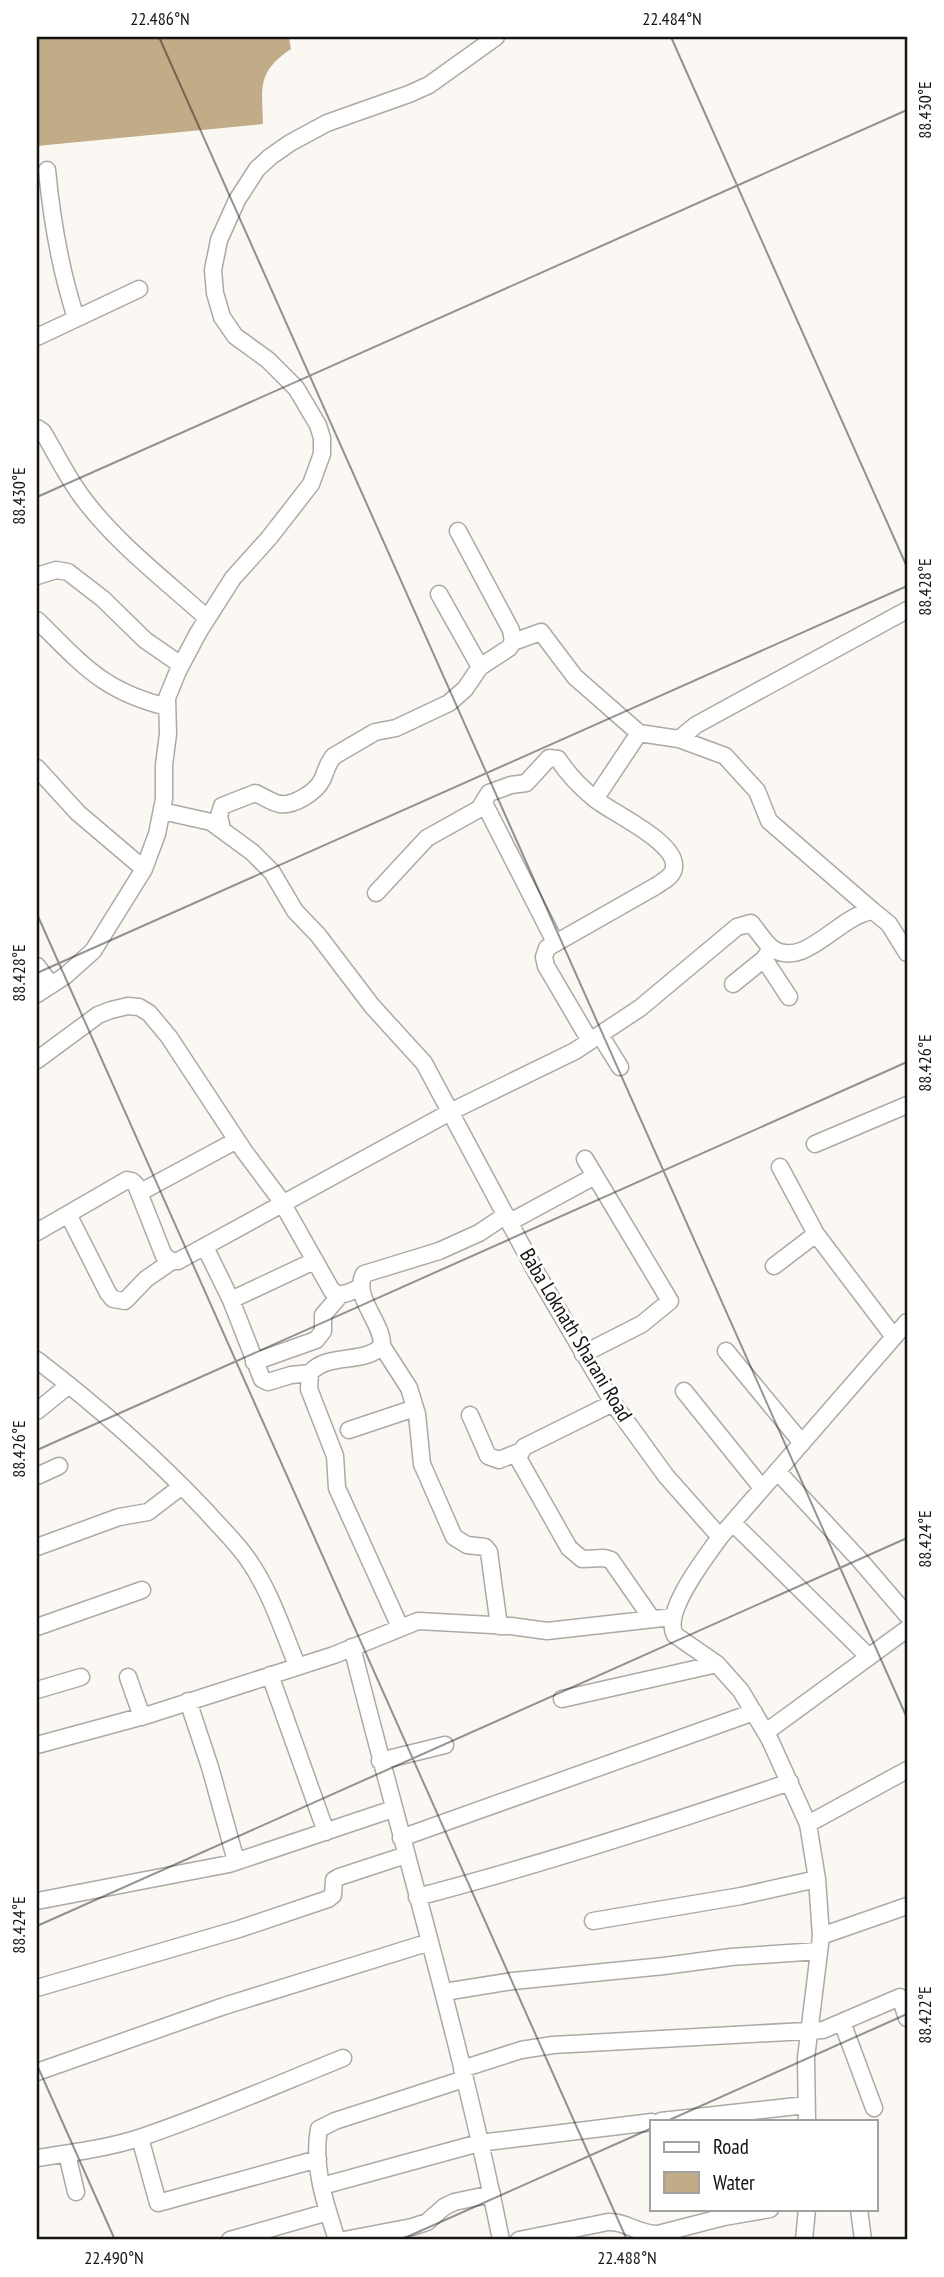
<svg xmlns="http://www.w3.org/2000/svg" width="944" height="2277" viewBox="0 0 944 2277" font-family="'PT Sans Narrow',sans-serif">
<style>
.water{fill:#c2ab87}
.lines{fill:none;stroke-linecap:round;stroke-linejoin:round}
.minor-casing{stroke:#ada9a4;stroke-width:19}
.minor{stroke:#fff;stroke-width:16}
.ticks{fill:none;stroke:#151412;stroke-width:2;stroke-opacity:0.45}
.labels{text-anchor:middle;stroke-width:6;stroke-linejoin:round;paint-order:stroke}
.street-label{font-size:21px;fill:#151412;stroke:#fff}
.neatline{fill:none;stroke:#151412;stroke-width:2.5}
.ticks-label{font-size:18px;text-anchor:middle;fill:#151412}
</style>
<rect width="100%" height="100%" fill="#fbf7f2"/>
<path class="water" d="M 37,37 L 289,37 L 291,49 C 257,72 262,86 263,124 L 37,146 Z"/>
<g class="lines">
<defs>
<path id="minor" d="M 47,170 C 52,222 60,269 76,318
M 37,337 L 139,289
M 37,428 L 43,432 C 56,454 67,477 82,497 C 116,543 165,580 207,618
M 37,576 L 56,570 L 68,572 L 103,599 L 145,640 L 181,665
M 439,594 L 480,667
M 37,620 C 82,664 102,691 167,707
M 513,642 L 541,632 L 575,677 L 639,733 L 679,739 L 725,756 L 757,791 L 769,821 L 873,911
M 679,739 L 696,725 L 907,610
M 37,768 L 78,813 L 144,869
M 595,799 L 639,733
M 484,803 L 555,942
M 162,811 L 211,822 L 252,852 L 272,872 L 295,911 L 318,935 L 372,1006 L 424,1063 L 536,1272 L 613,1403 L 666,1476 L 720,1537
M 222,829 L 219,816 L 222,806 L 255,793 C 263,796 272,803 280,804 C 294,806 316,792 322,780 C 326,772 327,763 334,756 L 375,732 L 396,728 L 449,703 L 465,689 L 480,667 L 509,648 L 513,642 L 511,630 L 458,531
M 376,893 L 427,838 L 479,809 L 489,793 L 511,785 L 526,783 L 549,758 L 558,759 C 568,774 580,787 595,799 C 612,813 677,842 674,867 C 674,876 663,881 656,886 L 547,948 L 544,957 L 546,966 L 590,1041
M 771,948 L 764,959 L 789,997
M 37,966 L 51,985
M 733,984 L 764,959
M 37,994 L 65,976 L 93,951 L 144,869 L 157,834 L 164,799 L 164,765 L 168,734 L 167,698 L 178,671 L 198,633 L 233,578 L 269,538 L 311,484 L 322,454 L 322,438 L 318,425 L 296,388 L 268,360 L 235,336 L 222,317 L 215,293 L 213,270 L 219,240 L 237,200 L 257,169 L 270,157 L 290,143 L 327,123 L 409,94 L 429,85 L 496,37
M 600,1035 L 620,1067
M 37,1060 L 98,1015 L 111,1010 L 128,1006 L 139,1007 L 149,1013 L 169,1037 L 244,1151 L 280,1199 L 332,1291 C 343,1298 351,1291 361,1287
M 815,1144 L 907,1105
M 780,1167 L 816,1234 L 894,1337
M 139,1193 L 237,1140
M 68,1214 L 108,1293 L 113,1299 L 125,1301 L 146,1279 L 172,1261
M 510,1222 L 595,1176
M 37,1232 L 127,1180 L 132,1181 L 136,1185 L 164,1256 L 172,1261 L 178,1261 L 452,1111 L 575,1051 L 640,1008 L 737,927 L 751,923 C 757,930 766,944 772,948 C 804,971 840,914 873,911 L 889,924 L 907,953
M 205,1247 L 231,1300 L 262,1379 L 268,1382 L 291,1375 L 310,1373
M 774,1266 L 816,1234
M 231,1300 L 314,1261
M 382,1346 L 409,1388 L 417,1414 L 422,1464 L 454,1537 L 467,1545 L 485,1547 L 489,1552 L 499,1626
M 726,1351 L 802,1443
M 583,1354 L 642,1324 L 670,1301 L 585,1159
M 37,1360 C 97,1406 153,1455 205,1510 C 219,1526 235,1541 247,1558 C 270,1590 282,1629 297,1665
M 254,1362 L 316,1340 L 323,1331 L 323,1315 L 337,1299 L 337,1295
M 684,1391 L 762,1488
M 613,1403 L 524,1447 L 518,1458 L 569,1548 L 582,1559 L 604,1558 L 611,1560 L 652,1619
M 37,1411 L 69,1385
M 470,1415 L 488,1456 L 499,1460 L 519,1452
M 349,1430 L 415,1408
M 777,1471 L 858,1558 L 907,1615
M 37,1476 L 59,1466
M 733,1523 L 869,1657
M 37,1547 L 119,1517 L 148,1512 L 182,1486
M 37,1627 L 142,1590
M 400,1627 L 337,1488 L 335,1456 L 309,1389 L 310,1373 C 328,1352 363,1365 382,1346 C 383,1322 352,1297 364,1274 L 439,1251 L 479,1233 L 506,1215
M 352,1647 C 402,1845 461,2040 501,2240
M 270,1675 L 326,1832
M 128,1677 L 142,1717
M 37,1690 L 81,1677
M 562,1699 L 717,1664
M 188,1701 L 210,1767 L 236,1861
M 766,1732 L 907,1629
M 37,1745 L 151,1714 L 334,1655 L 418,1621 L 511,1626 L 547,1631 L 672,1617
M 380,1761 L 445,1745
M 808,1824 L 907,1770
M 401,1838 L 754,1712
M 417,1897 C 544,1864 667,1824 790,1782
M 37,1901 L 229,1864 L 393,1809
M 593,1921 L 741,1896 L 817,1879
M 821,1936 L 907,1906
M 37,1988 L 239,1929 L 328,1899 L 333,1895 L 334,1880 L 339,1877 L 406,1855
M 444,1992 L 513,1981 L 664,1966 L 731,1957 L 819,1951
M 842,2022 L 874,2108
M 462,2069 L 521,2050 L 553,2045 L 823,2030 L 900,1997 L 907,2018
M 37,2072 L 224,2006 L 430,1942
M 661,2121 L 806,2105
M 807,2121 L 806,2058 L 821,1936 L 817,1879 L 808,1824 L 770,1740 L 741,1691 L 717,1664 L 675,1635 C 662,1612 706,1557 720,1537 L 907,1322
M 140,2138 L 158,2203 L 318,2159
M 67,2154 L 76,2192
M 37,2158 C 71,2153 109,2148 142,2137 C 210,2114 276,2085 343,2058
M 322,2186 L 479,2143 L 652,2122
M 859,2209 L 863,2240
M 230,2240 L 328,2212
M 337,2240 C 326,2206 312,2166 319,2129 L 335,2121 L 464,2079
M 344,2240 L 412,2227 L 427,2222 L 444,2207 L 454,2202 L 492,2194
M 519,2240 L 608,2222 C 626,2221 640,2235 658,2234 L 724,2217 L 770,2209
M 804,2240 L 807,2209"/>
</defs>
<use href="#minor" class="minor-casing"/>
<use href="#minor" class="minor"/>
</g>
<path class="ticks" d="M 159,37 L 907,1718M 671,37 L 907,567M 37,497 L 907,110M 37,914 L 627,2240M 37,973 L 907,586M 37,1450 L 907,1062M 37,1926 L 907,1538M 37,2065 L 115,2240M 667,2121 L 907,2014M 400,2240 L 652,2128"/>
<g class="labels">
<g class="street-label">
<text transform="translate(576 1335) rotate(59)" y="7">Baba Loknath Sharani Road</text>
</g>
</g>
<rect width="944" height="2277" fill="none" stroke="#ffffff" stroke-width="77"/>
<rect x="650" y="2120" width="228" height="91" fill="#ffffff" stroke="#a1a1a0" stroke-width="2"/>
<rect x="664" y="2142" width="35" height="10" fill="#ffffff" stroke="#a1a1a0" stroke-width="2"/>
<text x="713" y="2154" font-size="21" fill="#151412">Road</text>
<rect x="664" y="2172" width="35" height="21" fill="#c2ab87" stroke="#a1a1a0" stroke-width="2"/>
<text x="713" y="2190" font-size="21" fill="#151412">Water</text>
<rect x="38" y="38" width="868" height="2200" class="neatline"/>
<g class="ticks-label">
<text x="160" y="25">22.486°N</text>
<text x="672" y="25">22.484°N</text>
<text transform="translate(925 110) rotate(-90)" y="6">88.430°E</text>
<text transform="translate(19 496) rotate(-90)" y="6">88.430°E</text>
<text transform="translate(925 587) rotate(-90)" y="6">88.428°E</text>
<text transform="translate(19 973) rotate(-90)" y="6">88.428°E</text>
<text transform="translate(925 1063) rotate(-90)" y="6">88.426°E</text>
<text transform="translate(19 1449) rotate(-90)" y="6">88.426°E</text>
<text transform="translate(925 1539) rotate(-90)" y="6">88.424°E</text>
<text transform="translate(19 1925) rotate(-90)" y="6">88.424°E</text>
<text transform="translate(925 2015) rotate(-90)" y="6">88.422°E</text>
<text x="114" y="2264">22.490°N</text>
<text x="627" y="2264">22.488°N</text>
</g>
</svg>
